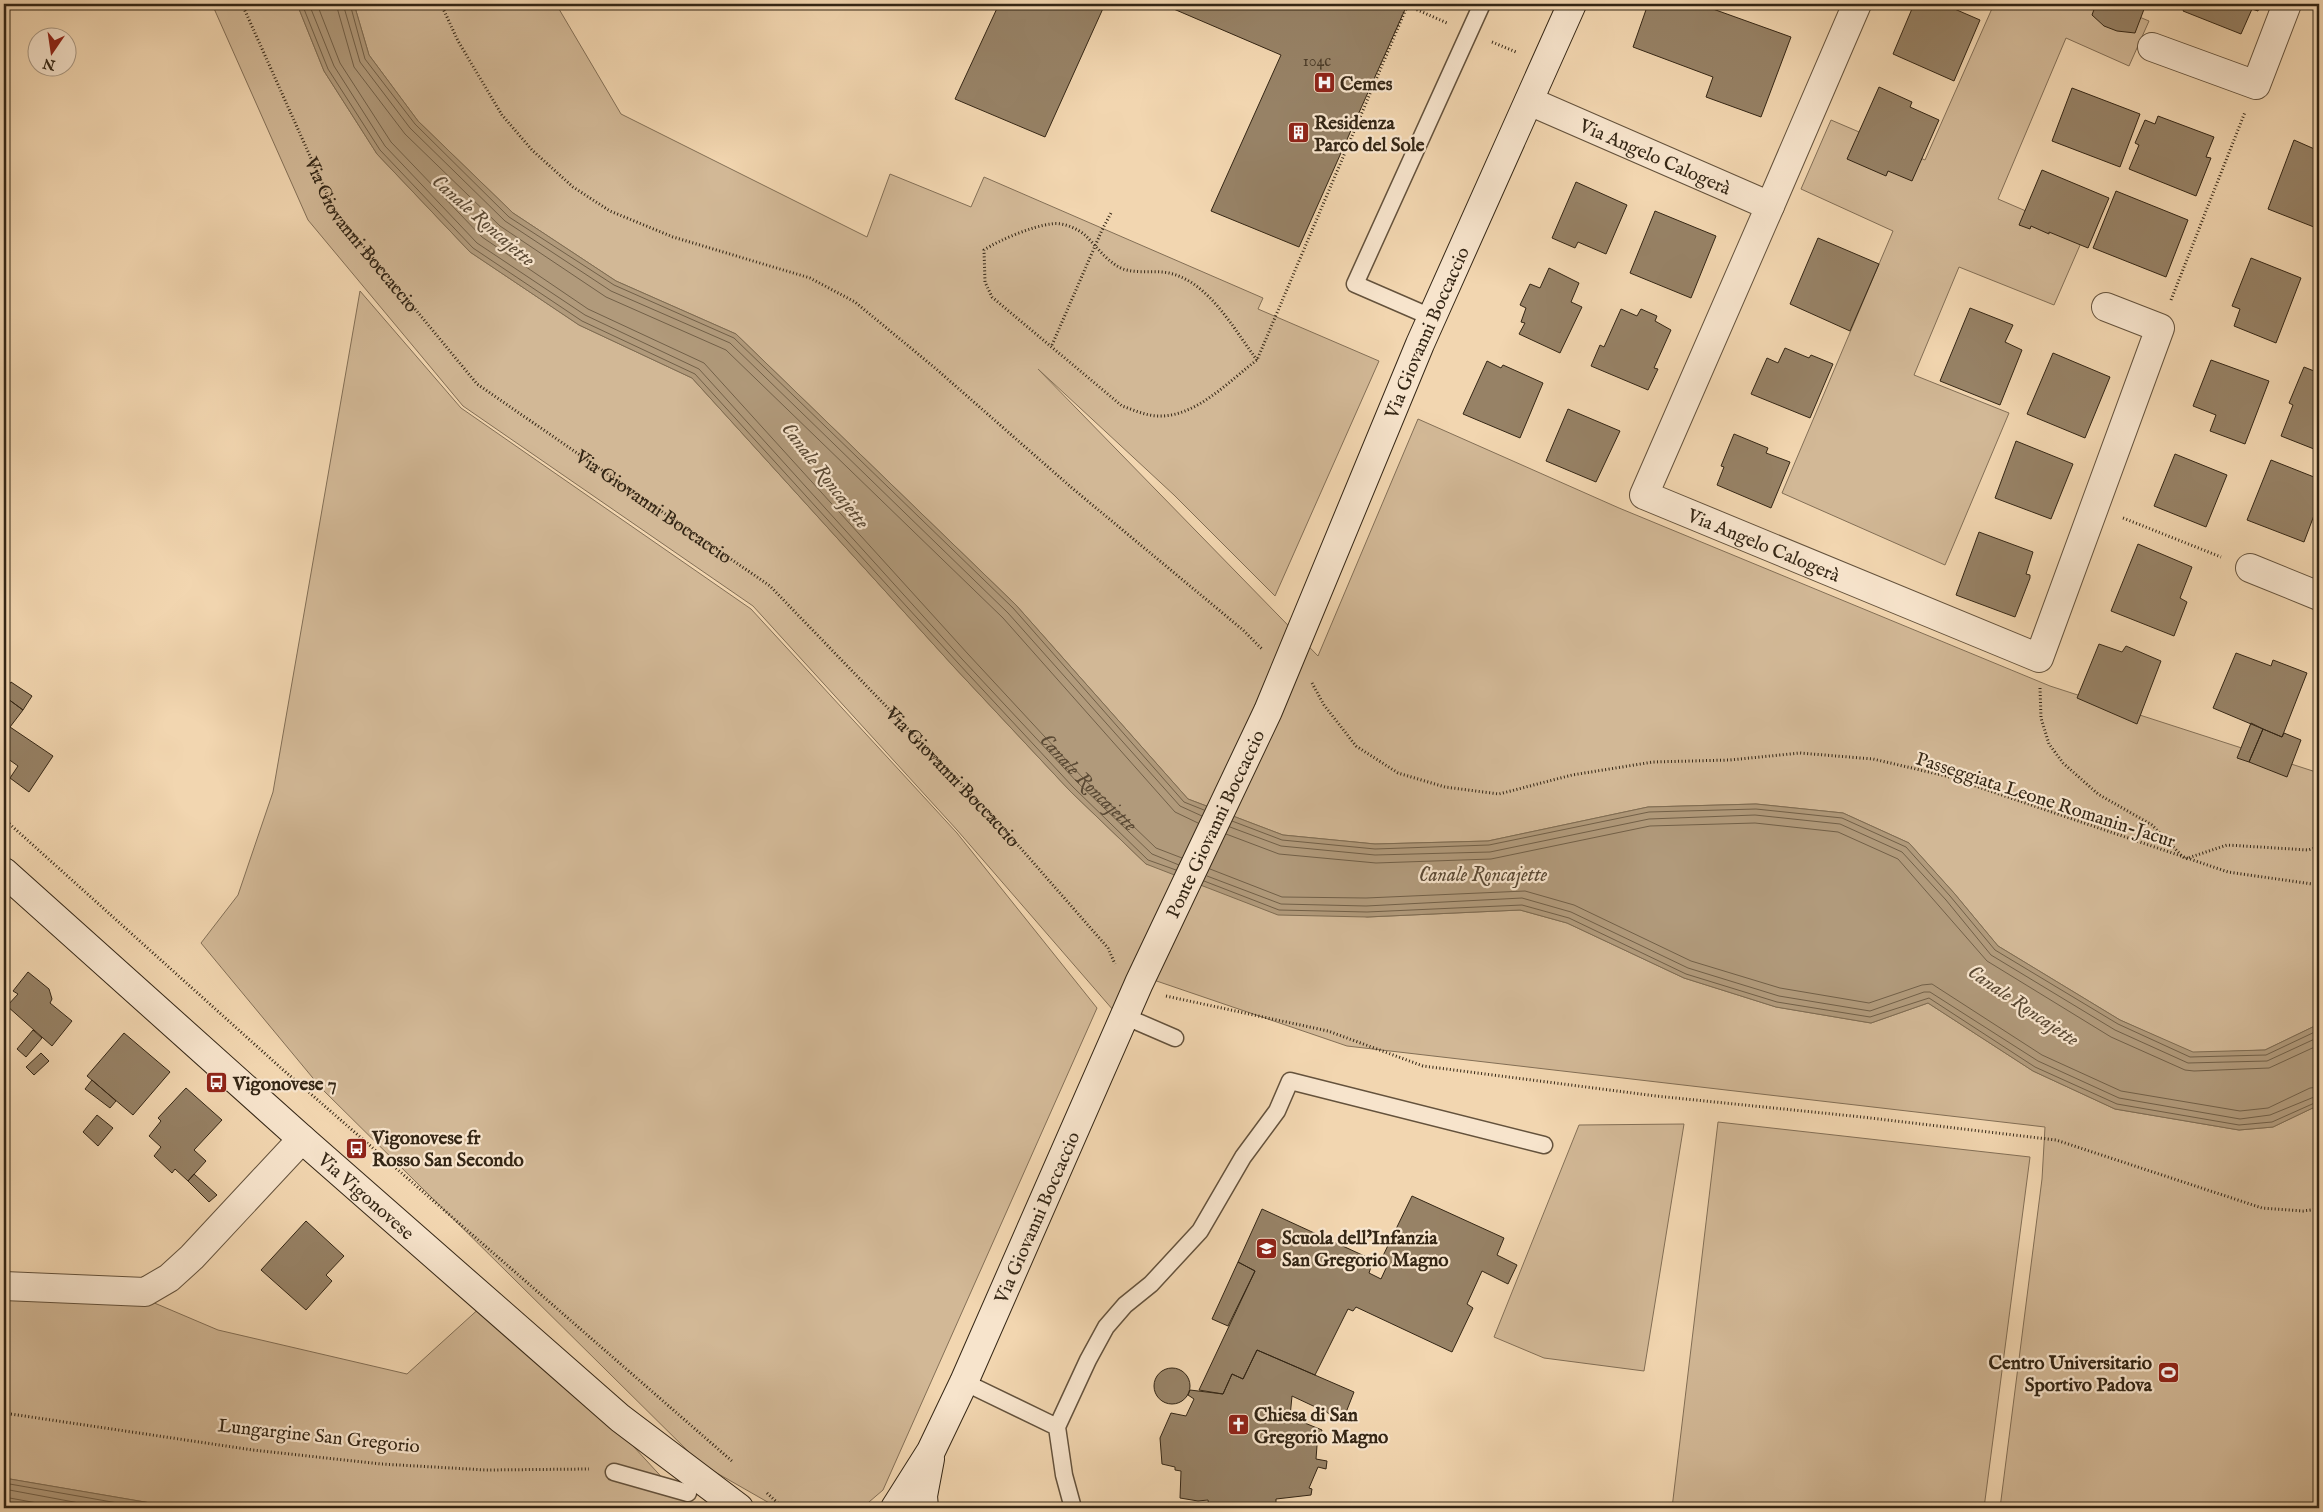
<svg xmlns="http://www.w3.org/2000/svg" width="2323" height="1512" viewBox="0 0 2323 1512" font-family="'IM FELL English',serif">
<style>
.green{fill:#d2b896;stroke:#836f56}
.water{fill:#b19a7b;stroke:#7f6c52}
.lines{fill:none;stroke-linecap:round;stroke-linejoin:round}
.shore{stroke:#726048;stroke-width:1}
.building{fill:#978266;stroke:#342615}
.lane-casing{stroke:#64523c;stroke-width:19}
.street-casing{stroke:#64523c;stroke-width:30}
.secondary-casing{stroke:#342615;stroke-width:30}
.path{stroke:#342615;stroke-width:3;stroke-dasharray:1 2.5;stroke-linecap:butt}
.lane{stroke:#f7e4cc;stroke-width:16}
.street{stroke:#f7e4cc;stroke-width:28}
.secondary{stroke:#f7e4cc;stroke-width:28}
.labels{text-anchor:middle;stroke-width:4.5;stroke-linejoin:round;paint-order:stroke}
.number-label{font-size:16px;fill:#4d3d29}
.poi-label{font-size:19px;font-weight:bold;fill:#342615;stroke:#f7e4cc;text-anchor:start}
.street-label{font-size:19px;fill:#342615;stroke:#f7e4cc}
.water-label{font-size:20px;font-style:italic;fill:#5a4934;stroke:#f7e4cc}
</style>
<rect width="100%" height="100%" fill="#f2d6b0"/>
<filter id="stains"><feTurbulence type="fractalNoise" baseFrequency=".004" numOctaves="4"/><feColorMatrix values="0 0 0 0 .2 0 0 0 0 .09 0 0 0 0 .02 0 0 0 .5 -.17"/></filter>
<radialGradient id="worn" r=".72"><stop offset=".6" stop-color="#630" stop-opacity="0"/><stop offset="1" stop-color="#630" stop-opacity=".3"/></radialGradient>
<path class="green" d="M 212,4 L 297,4 L 324,71 L 377,154 L 470,252 L 579,325 L 692,378 L 954,667 L 1070,791 L 1146,864 L 1367,917 L 1520,910 L 1567,923 L 1684,978 L 1776,1007 L 1871,1023 L 1928,1003 L 2033,1071 L 2115,1109 L 2239,1130 L 2273,1127 L 2319,1105 L 2319,1508 L 2000,1508 L 2042,1179 L 2045,1127 L 1347,1046 L 1139,975 L 1120,1018 L 957,830 L 753,606 L 463,406 L 308,220 Z
M 354,4 L 556,4 L 621,114 L 867,237 L 890,174 L 971,207 L 984,177 L 1263,298 L 1258,309 L 1379,361 L 1275,596 L 1174,495 L 1038,369 L 1318,656 L 1418,419 L 1619,508 L 2050,686 L 2319,773 L 2319,1024 L 2265,1050 L 2193,1053 L 2120,1020 L 1998,946 L 1954,893 L 1909,843 L 1843,813 L 1756,804 L 1648,807 L 1488,841 L 1375,844 L 1283,835 L 1188,799 L 1016,605 L 736,334 L 616,281 L 513,213 L 418,121 L 369,55 Z
M 1994,4 L 2108,4 L 2149,21 L 2129,66 L 2066,38 L 1998,199 L 2084,236 L 2054,305 L 1959,267 L 1914,375 L 2009,413 L 1945,565 L 1782,493 L 1893,231 L 1801,189 L 1831,120 L 1925,160 Z
M 360,291 L 461,408 L 751,609 L 957,833 L 1097,1008 L 883,1490 L 862,1508 L 778,1508 L 701,1464 L 322,1089 L 201,943 L 238,895 L 273,792 Z
M 1718,1122 L 2030,1157 L 1984,1508 L 1672,1508 Z
M 1684,1124 L 1644,1371 L 1544,1358 L 1494,1337 L 1579,1125 Z
M 4,1278 L 145,1299 L 218,1330 L 407,1374 L 494,1295 L 680,1497 L 693,1508 L 180,1508 L 4,1478 Z"/>
<path class="water" d="M 297,4 L 354,4 L 369,55 L 418,121 L 513,213 L 616,281 L 736,334 L 1016,605 L 1188,799 L 1283,835 L 1375,844 L 1488,841 L 1648,807 L 1756,804 L 1843,813 L 1909,843 L 1954,893 L 1998,946 L 2120,1020 L 2193,1052 L 2265,1050 L 2319,1024 L 2319,1105 L 2273,1127 L 2239,1130 L 2115,1109 L 2033,1071 L 1928,1003 L 1871,1023 L 1776,1007 L 1684,978 L 1567,923 L 1520,910 L 1367,917 L 1278,915 L 1146,864 L 1070,791 L 954,667 L 692,378 L 579,325 L 470,252 L 377,154 L 324,71 Z
M 4,1478 L 180,1508 L 4,1508 Z"/>
<g class="lines">
<g class="shore">
<path d="M 302,4 L 328,69 L 380,150 L 473,248 L 582,321 L 695,374 L 958,663 L 1073,787 L 1148,860 L 1176,870"/>
<path d="M 309,4 L 334,66 L 385,146 L 477,243 L 585,315 L 699,369 L 962,659 L 1078,783 L 1152,854 L 1179,865"/>
<path id="s1" d="M 317,4 L 340,63 L 391,142 L 482,237 L 588,309 L 704,363 L 968,654 L 1083,778 L 1156,848 L 1182,858"/>
<path d="M 336,4 L 354,67 L 405,134 L 500,226 L 606,297 L 726,350 L 1003,618 L 1175,812 L 1198,823"/>
<path d="M 343,4 L 360,62 L 410,128 L 505,221 L 611,291 L 730,343 L 1008,613 L 1180,806 L 1202,816"/>
<path d="M 350,4 L 365,59 L 415,124 L 509,217 L 614,285 L 734,338 L 1013,608 L 1184,802 L 1204,810"/>
<path d="M 1232,821 L 1282,840 L 1375,849 L 1489,845 L 1649,812 L 1756,809 L 1842,818 L 1906,847 L 1950,896 L 1995,950 L 2118,1024 L 2190,1057 L 2266,1055 L 2319,1030"/>
<path d="M 1230,827 L 1281,846 L 1375,855 L 1490,852 L 1649,819 L 1755,815 L 1840,824 L 1902,852 L 1946,900 L 1991,955 L 2115,1030 L 2188,1063 L 2267,1061 L 2319,1037"/>
<path d="M 1226,834 L 1279,854 L 1376,863 L 1491,859 L 1650,826 L 1755,823 L 1838,832 L 1898,859 L 1987,961 L 2111,1037 L 2185,1070 L 2194,1071 L 2269,1068 L 2319,1045"/>
<path d="M 1210,869 L 1282,897 L 1366,898 L 1525,891 L 1574,905 L 1691,961 L 1780,988 L 1869,1003 L 1922,985 L 1932,984 L 2042,1055 L 2121,1091 L 2240,1111 L 2268,1108 L 2310,1088 L 2319,1087"/>
<path d="M 1207,876 L 1281,904 L 1366,906 L 1522,898 L 1571,912 L 1688,968 L 1779,996 L 1870,1011 L 1924,992 L 1930,992 L 2038,1061 L 2119,1098 L 2240,1119 L 2270,1115 L 2319,1095"/>
<path d="M 1204,881 L 1279,910 L 1367,912 L 1522,905 L 1569,918 L 1686,974 L 1777,1002 L 1870,1017 L 1929,998 L 2035,1067 L 2117,1104 L 2239,1125 L 2272,1122 L 2319,1101"/>
<path d="M 4,1483 L 146,1508"/>
<path d="M 4,1489 L 106,1508"/>
<path d="M 4,1497 L 65,1508"/>
</g>
</g>
<path class="building" d="M 999,4 L 1105,4 L 1045,137 L 955,99 Z
M 1162,4 L 1407,5 L 1299,247 L 1211,211 L 1281,55 Z
M 1648,4 L 1699,4 L 1791,37 L 1761,117 L 1706,97 L 1713,77 L 1633,47 Z
M 1914,4 L 1943,4 L 1980,20 L 1954,81 L 1893,54 Z
M 2096,4 L 2146,4 L 2135,33 L 2117,31 L 2104,26 L 2092,15 Z
M 2186,4 L 2260,4 L 2258,11 L 2252,9 L 2241,34 L 2183,11 Z
M 1879,87 L 1912,102 L 1910,107 L 1939,120 L 1912,181 L 1888,171 L 1886,176 L 1847,159 Z
M 2072,88 L 2140,114 L 2120,167 L 2052,141 Z
M 2158,116 L 2214,137 L 2206,157 L 2211,158 L 2196,196 L 2129,169 L 2139,145 L 2135,143 L 2145,120 L 2155,124 Z
M 2294,140 L 2319,151 L 2319,229 L 2268,209 Z
M 2042,170 L 2109,198 L 2088,248 L 2049,232 L 2049,234 L 2031,226 L 2030,229 L 2019,225 Z
M 1576,182 L 1627,205 L 1606,254 L 1578,242 L 1575,248 L 1552,238 Z
M 2116,191 L 2188,220 L 2166,277 L 2093,248 Z
M 1655,211 L 1716,236 L 1691,298 L 1630,273 Z
M 1818,238 L 1879,264 L 1850,331 L 1790,304 Z
M 2251,258 L 2301,278 L 2276,343 L 2234,326 L 2240,309 L 2232,306 Z
M 1549,268 L 1579,283 L 1571,302 L 1582,307 L 1560,353 L 1519,334 L 1525,323 L 1521,322 L 1526,308 L 1520,305 L 1530,284 L 1540,288 Z
M 1970,308 L 2013,325 L 2005,342 L 2022,350 L 2000,405 L 1940,381 Z
M 1621,309 L 1637,316 L 1641,309 L 1657,316 L 1655,321 L 1671,330 L 1654,368 L 1658,369 L 1648,390 L 1591,366 L 1600,345 L 1604,347 Z
M 2319,330 L 2319,343 L 2315,341 Z
M 1785,348 L 1809,358 L 1811,355 L 1833,364 L 1810,418 L 1751,394 L 1767,358 L 1778,363 Z
M 2053,353 L 2110,377 L 2085,438 L 2027,414 Z
M 2211,360 L 2269,381 L 2245,444 L 2210,431 L 2216,415 L 2193,406 Z
M 1487,361 L 1501,368 L 1503,365 L 1543,383 L 1520,438 L 1463,414 Z
M 2304,367 L 2319,373 L 2319,451 L 2281,436 L 2293,405 L 2289,403 Z
M 1568,409 L 1620,431 L 1596,482 L 1546,461 Z
M 1734,434 L 1768,448 L 1766,453 L 1790,462 L 1771,508 L 1717,485 L 1724,467 L 1721,466 Z
M 2016,441 L 2073,464 L 2051,519 L 1995,498 Z
M 2175,454 L 2227,475 L 2206,527 L 2154,506 Z
M 2271,460 L 2319,479 L 2319,502 L 2304,542 L 2247,520 Z
M 1979,532 L 2033,552 L 2026,574 L 2030,575 L 2030,578 L 2015,617 L 1956,595 Z
M 2138,544 L 2192,567 L 2180,598 L 2187,602 L 2174,636 L 2111,611 Z
M 2099,644 L 2122,652 L 2126,646 L 2161,661 L 2137,724 L 2077,698 Z
M 2236,653 L 2271,666 L 2273,660 L 2307,673 L 2282,737 L 2213,708 Z
M 11,682 L 32,696 L 23,710 L 4,696 L 4,692 Z
M 4,696 L 23,710 L 10,727 L 53,756 L 29,792 L 10,778 L 18,766 L 4,756 Z
M 2251,723 L 2263,729 L 2249,762 L 2237,758 Z
M 2263,729 L 2282,737 L 2284,733 L 2301,740 L 2287,777 L 2249,762 Z
M 28,972 L 49,989 L 52,999 L 50,1003 L 72,1021 L 52,1046 L 7,1006 L 18,994 L 13,991 Z
M 33,1030 L 42,1038 L 26,1057 L 17,1049 Z
M 124,1033 L 170,1072 L 133,1115 L 87,1076 Z
M 41,1053 L 49,1061 L 34,1075 L 26,1067 Z
M 92,1080 L 116,1101 L 110,1108 L 85,1089 Z
M 186,1088 L 222,1120 L 194,1150 L 206,1161 L 188,1181 L 175,1169 L 172,1173 L 154,1156 L 161,1147 L 149,1136 L 161,1121 L 158,1118 Z
M 97,1115 L 113,1128 L 98,1146 L 83,1132 Z
M 194,1174 L 217,1195 L 209,1202 L 188,1181 Z
M 1412,1196 L 1504,1238 L 1497,1255 L 1517,1265 L 1508,1284 L 1482,1271 L 1467,1304 L 1473,1308 L 1452,1352 L 1356,1307 L 1353,1311 L 1348,1309 L 1315,1375 L 1257,1350 L 1243,1379 L 1232,1374 L 1223,1394 L 1199,1390 L 1255,1271 L 1238,1262 L 1262,1209 L 1371,1259 L 1368,1265 L 1371,1267 L 1369,1273 L 1381,1279 L 1387,1266 L 1380,1262 Z
M 306,1221 L 344,1256 L 326,1275 L 332,1281 L 306,1310 L 261,1270 Z
M 1238,1262 L 1255,1271 L 1228,1326 L 1212,1319 Z
M 1257,1350 L 1354,1392 L 1343,1420 L 1292,1396 L 1290,1417 L 1322,1430 L 1321,1433 L 1318,1432 L 1316,1459 L 1327,1461 L 1326,1469 L 1318,1467 L 1309,1488 L 1312,1489 L 1311,1495 L 1276,1499 L 1276,1508 L 1209,1508 L 1208,1500 L 1198,1501 L 1180,1498 L 1181,1471 L 1175,1470 L 1175,1467 L 1162,1464 L 1160,1438 L 1171,1413 L 1186,1416 L 1194,1399 L 1188,1395 L 1190,1390 L 1223,1394 L 1232,1374 L 1243,1379 Z
M1154 1386a18 18 0 1 1 36 0a18 18 0 1 1-36 0Z"/>
<g class="lines">
<defs>
<path id="lane" d="M 1431,317 L 1355,284 L 1482,4
M 1124,1016 L 1175,1038
M 964,1382 L 1057,1427 L 1064,1475 L 1073,1508
M 1057,1427 L 1088,1360 L 1106,1327 L 1125,1305 L 1151,1284 L 1200,1231 L 1243,1157 L 1277,1111 L 1290,1081 L 1544,1145
M 614,1472 L 688,1493"/>
<g id="street">
<path d="M 2152,47 L 2256,85 L 2287,4"/>
<path id="s3" d="M 1529,101 L 1770,206 L 1644,495 L 2039,658 L 2160,328 L 2106,307"/>
<path d="M 1770,206 L 1857,4"/>
<path d="M 2250,568 L 2319,596"/>
<path d="M 4,1286 L 145,1292 L 169,1278 L 192,1257 L 302,1139"/>
</g>
<g id="secondary">
<path id="s4" d="M 4,872 L 302,1139 L 620,1418 L 739,1508"/>
<path id="s5" d="M 895,1508 L 931,1451 L 964,1382 L 1139,983 L 1268,711 L 1420,344 L 1572,4"/>
<path d="M 924,1508 L 923,1496 L 930,1459"/>
</g>
</defs>
<use href="#lane" class="lane-casing"/>
<use href="#street" class="street-casing"/>
<use href="#secondary" class="secondary-casing"/>
<g class="path">
<path id="s2" d="M 242,4 L 335,212 L 477,384 L 770,586 L 996,820 L 1108,948 L 1115,964"/>
<path d="M 441,4 L 458,41 L 502,115 L 532,150 L 573,187 L 610,211 L 673,237 L 810,278 L 855,302 L 935,368 L 1072,488 L 1243,630 L 1262,649"/>
<path d="M 1404,4 L 1447,23"/>
<path d="M 1492,42 L 1516,52"/>
<path d="M 2171,300 L 2245,112"/>
<path d="M 1052,345 L 1102,230 L 1112,211"/>
<path d="M 1257,360 C 1233,328 1209,282 1169,273 C 1154,270 1138,274 1123,269 C 1108,263 1097,247 1086,236 C 1077,228 1063,222 1051,224 C 1033,226 999,240 984,250 L 985,282 L 992,297 L 1122,406 C 1134,410 1146,416 1159,416 C 1196,417 1229,381 1257,360 L 1408,4"/>
<path d="M 2123,518 L 2221,557"/>
<path d="M 1312,683 L 1324,705 L 1356,746 L 1398,773 L 1445,787 L 1499,794 L 1572,775 L 1653,762 L 1730,760 L 1800,753 L 1873,759 L 1946,776 L 2228,872 L 2319,885"/>
<path d="M 2040,688 L 2041,718 L 2049,744 L 2063,763 L 2098,794 L 2152,825 L 2185,859 L 2227,845 L 2308,850 L 2319,847"/>
<path d="M 4,819 L 281,1068 L 733,1462"/>
<path d="M 1166,996 L 1328,1031 L 1423,1066 L 1656,1096 L 1862,1117 L 2056,1140 L 2262,1208 L 2303,1211 L 2319,1209"/>
<path d="M 4,1413 L 253,1450 L 381,1464 L 486,1470 L 589,1469"/>
<path d="M 767,1493 L 783,1508"/>
</g>
<use href="#lane" class="lane"/>
<use href="#street" class="street"/>
<use href="#secondary" class="secondary"/>
</g>
<defs>
<symbol id="hospital-square" viewBox="-11 -11 22 22"><rect x="-9" y="-9" width="18" height="18" rx="4" fill="#8f2418" stroke="#f7e4cc"/><path d="M-5-5h3v3.5h4V-5h3V5h-3V1.5h-4V5h-3Z" fill="#fff"/></symbol>
<symbol id="building-square" viewBox="-11 -11 22 22"><rect x="-9" y="-9" width="18" height="18" rx="4" fill="#8f2418" stroke="#f7e4cc"/><path d="M-4-6H4V6H1V3H-1V6H-4ZM-2.5-4.3h1.7v1.8h-1.7ZM.8-4.3h1.7v1.8H.8ZM-2.5-1h1.7V.8h-1.7ZM.8-1h1.7V.8H.8Z" fill="#fff"/></symbol>
<symbol id="bus-square" viewBox="-11 -11 22 22"><rect x="-9" y="-9" width="18" height="18" rx="4" fill="#8f2418" stroke="#f7e4cc"/><path d="M-5-6H5V4H4V6H2V4H-2V6H-4V4H-5ZM-3.5-4V0h7V-4ZM-3.5 1.2v1.5H-2V1.2ZM2 1.2v1.5H3.5V1.2Z" fill="#fff"/></symbol>
<symbol id="school-square" viewBox="-11 -11 22 22"><rect x="-9" y="-9" width="18" height="18" rx="4" fill="#8f2418" stroke="#f7e4cc"/><path d="M0-5L7-2L0 1L-7-2ZM-4 1L0 2.5L4 1V4Q0 6-4 4Z" fill="#fff"/></symbol>
<symbol id="stadium-square" viewBox="-11 -11 22 22"><rect x="-9" y="-9" width="18" height="18" rx="4" fill="#8f2418" stroke="#f7e4cc"/><path d="M0-5a6.5 5 0 1 0 0 10a6.5 5 0 1 0 0-10ZM-3.5-1.8h7v3.6h-7Z" fill="#fff"/></symbol>
<symbol id="church-square" viewBox="-11 -11 22 22"><rect x="-9" y="-9" width="18" height="18" rx="4" fill="#8f2418" stroke="#f7e4cc"/><path d="M-1.2-6h2.4v3.5h3.3v2.4h-3.3V6h-2.4V-.1h-3.3v-2.4h3.3Z" fill="#fff"/></symbol>
</defs>
<g fill-rule="evenodd">
<use href="#hospital-square" x="1312" y="70" width="25" height="25"/>
<use href="#building-square" x="1286" y="120" width="25" height="25"/>
<use href="#bus-square" x="204" y="1070" width="25" height="25"/>
<use href="#bus-square" x="344" y="1136" width="25" height="25"/>
<use href="#school-square" x="1254" y="1236" width="25" height="25"/>
<use href="#stadium-square" x="2156" y="1360" width="25" height="25"/>
<use href="#church-square" x="1226" y="1412" width="25" height="25"/>
</g>
<g class="labels">
<g class="number-label">
<text x="1317" y="66">104c</text>
</g>
<g class="poi-label">
<text x="1340" y="90">Cemes</text>
<text x="1314" y="129">Residenza<tspan x="1314" dy="22">Parco del Sole</tspan></text>
<text x="233" y="1090">Vigonovese 7</text>
<text x="372" y="1144">Vigonovese fr<tspan x="372" dy="22">Rosso San Secondo</tspan></text>
<text x="1282" y="1244">Scuola dell'Infanzia<tspan x="1282" dy="22">San Gregorio Magno</tspan></text>
<text x="2152" y="1369" text-anchor="end">Centro Universitario<tspan x="2152" dy="22">Sportivo Padova</tspan></text>
<text x="1254" y="1421">Chiesa di San<tspan x="1254" dy="22">Gregorio Magno</tspan></text>
</g>
<g class="street-label">
<text dy="7" stroke="none"><textPath href="#s3" startOffset="138">Via Angelo Calogerà</textPath></text>
<text dy="7" stroke="none"><textPath href="#s2" startOffset="261">Via Giovanni Boccaccio</textPath></text>
<text dy="7" stroke="none"><textPath href="#s5" startOffset="1291">Via Giovanni Boccaccio</textPath></text>
<text dy="7" stroke="none"><textPath href="#s2" startOffset="666">Via Giovanni Boccaccio</textPath></text>
<text dy="7" stroke="none"><textPath href="#s3" startOffset="708">Via Angelo Calogerà</textPath></text>
<text dy="7" stroke="none"><textPath href="#s2" startOffset="1071">Via Giovanni Boccaccio</textPath></text>
<text transform="translate(2046 799) rotate(18)" y="7">Passeggiata Leone Romanin-Jacur</text>
<text dy="7" stroke="none"><textPath href="#s5" startOffset="756">Ponte Giovanni Boccaccio</textPath></text>
<text dy="7" stroke="none"><textPath href="#s4" startOffset="486">Via Vigonovese</textPath></text>
<text dy="7" stroke="none"><textPath href="#s5" startOffset="324">Via Giovanni Boccaccio</textPath></text>
<text transform="translate(319 1435) rotate(6)" y="7">Lungargine San Gregorio</text>
</g>
<g class="water-label">
<text transform="translate(484 220) rotate(41)" y="7">Canale Roncajette</text>
<text transform="translate(826 475) rotate(52)" y="7">Canale Roncajette</text>
<text dy="7" stroke="none"><textPath href="#s1" startOffset="1114">Canale Roncajette</textPath></text>
<text x="1483" y="881">Canale Roncajette</text>
<text transform="translate(2024 1005) rotate(34)" y="7">Canale Roncajette</text>
</g>
</g>
<rect width="2323" height="1512" fill="none" stroke="#f2d6b0" stroke-width="20"/>
<rect x="5" y="5" width="2313" height="1502" fill="none" stroke="#342615" stroke-width="2.5"/>
<rect x="10" y="10" width="2303" height="1492" fill="none" stroke="#342615"/>
<g transform="translate(52 52) rotate(193)"><circle r="24" fill="#f7e4cc" stroke="#a99883"/>
<path d="M0-4L9 19L0 12L-9 19Z" fill="#8f2418"/>
<text y="-8" font-size="14" font-weight="bold" text-anchor="middle" fill="#342615">N</text>
</g>
<rect width="100%" height="100%" filter="url(#stains)"/>
<rect width="100%" height="100%" fill="url(#worn)"/>
</svg>
